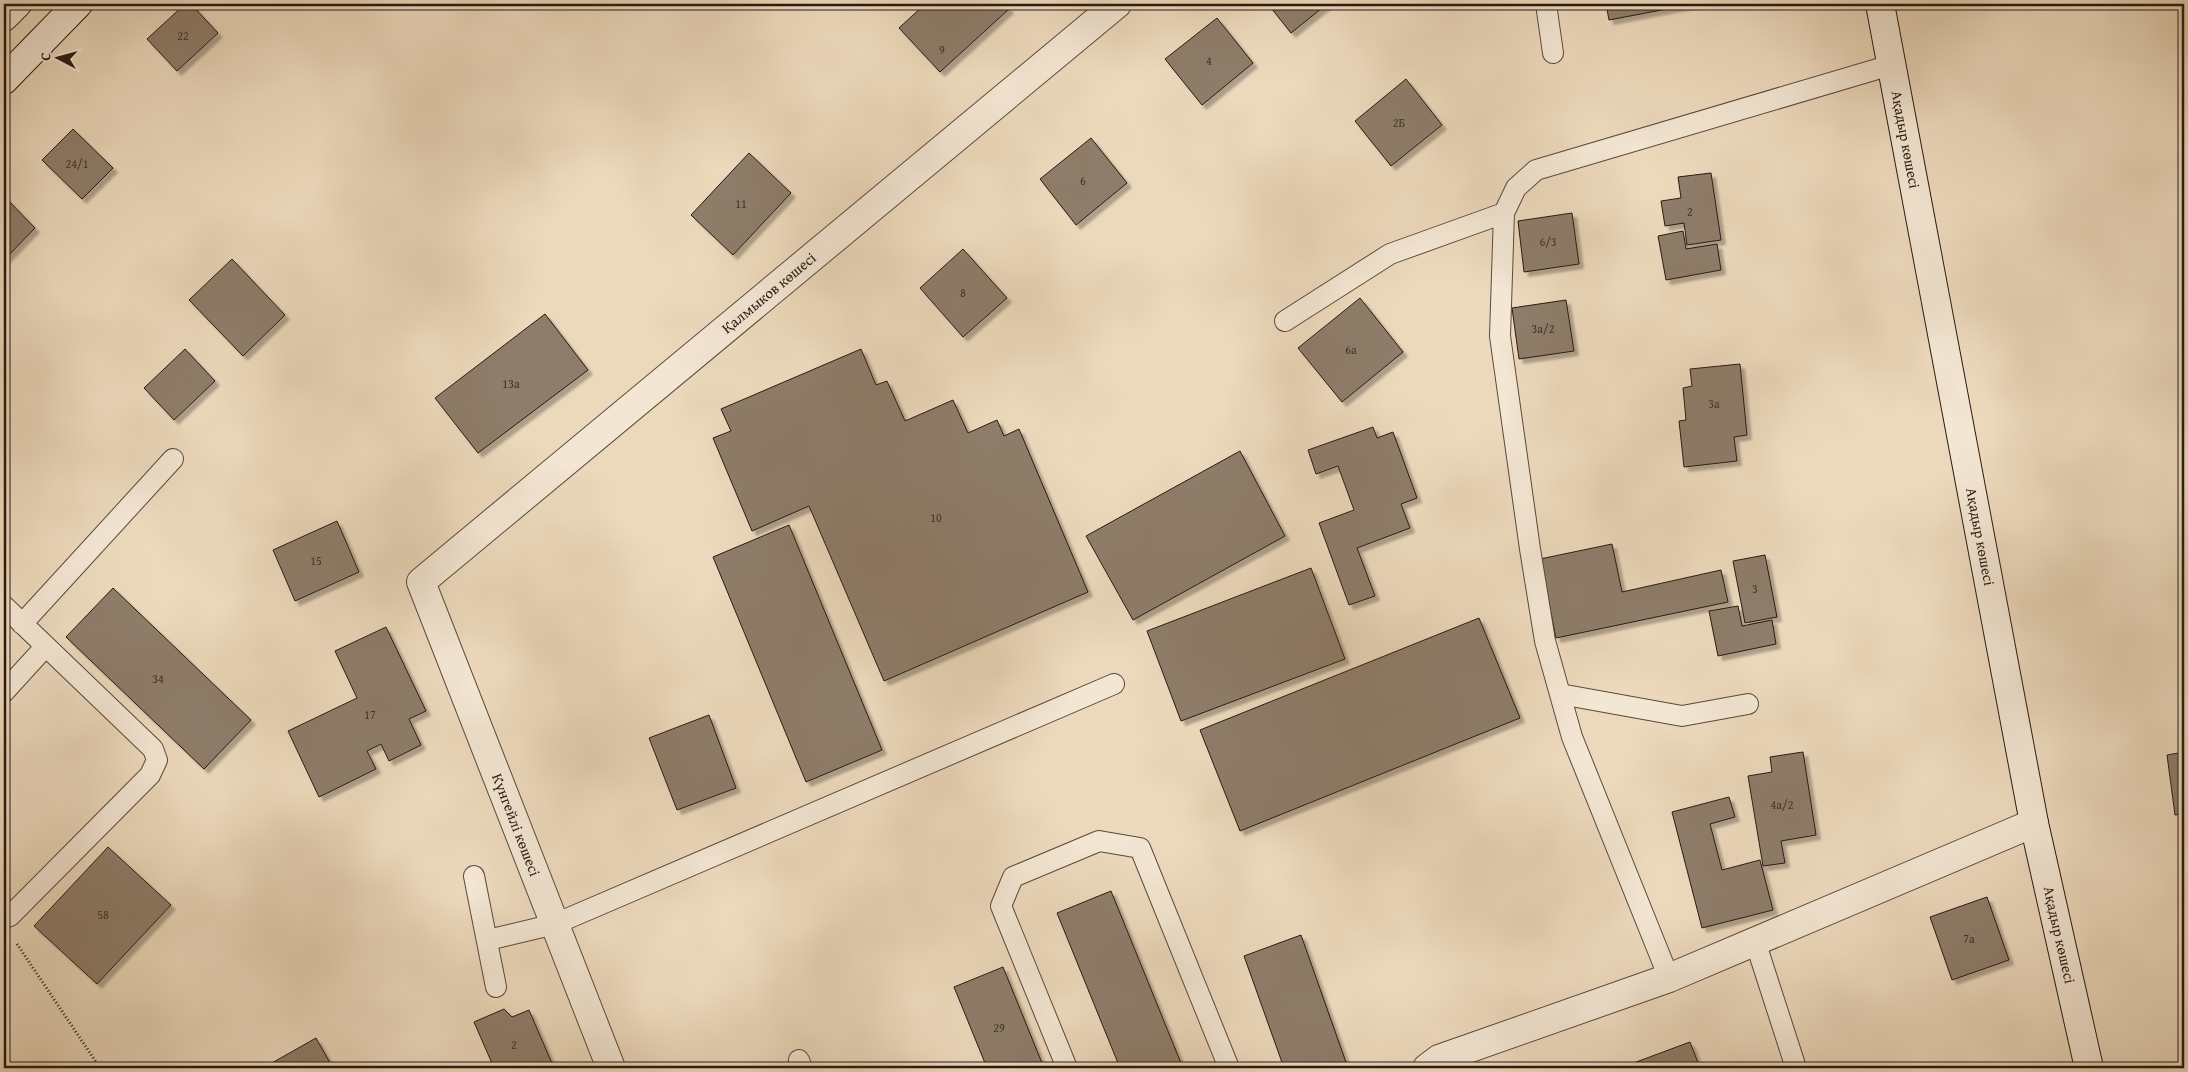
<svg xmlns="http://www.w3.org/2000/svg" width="2188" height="1072" viewBox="0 0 2188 1072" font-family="'Gentium Book Plus',serif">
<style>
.building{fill:#8e7d6b;stroke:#291913;filter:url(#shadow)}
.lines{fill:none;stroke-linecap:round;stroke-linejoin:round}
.lane-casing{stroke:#5a493d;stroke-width:22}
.street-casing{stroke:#5a493d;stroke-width:30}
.secondary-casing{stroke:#291913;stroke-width:30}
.path{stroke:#291913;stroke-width:3;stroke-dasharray:1 2.5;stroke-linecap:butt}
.lane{stroke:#f3e6d3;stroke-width:20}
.street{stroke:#f3e6d3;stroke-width:28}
.secondary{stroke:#f3e6d3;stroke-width:28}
.labels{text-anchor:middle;stroke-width:4.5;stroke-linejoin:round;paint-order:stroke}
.number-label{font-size:12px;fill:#423229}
.street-label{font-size:15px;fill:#291913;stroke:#f3e6d3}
</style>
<defs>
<filter id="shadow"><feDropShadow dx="4.5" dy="4.5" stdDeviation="1" flood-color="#0004"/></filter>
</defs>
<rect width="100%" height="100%" fill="#ecd9bc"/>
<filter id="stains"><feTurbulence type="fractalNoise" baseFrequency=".004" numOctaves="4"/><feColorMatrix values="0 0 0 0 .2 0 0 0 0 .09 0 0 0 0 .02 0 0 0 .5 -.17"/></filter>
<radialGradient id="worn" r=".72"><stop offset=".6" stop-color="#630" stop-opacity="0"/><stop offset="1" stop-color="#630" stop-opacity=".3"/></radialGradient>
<path class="building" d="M 185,4 L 191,4 L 218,33 L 177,71 L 147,39 Z
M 925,4 L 1005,4 L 1009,9 L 940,72 L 899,28 Z
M 1268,4 L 1327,4 L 1291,33 Z
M 1606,4 L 1693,4 L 1609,20 Z
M 1217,18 L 1253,63 L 1202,105 L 1165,59 Z
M 1406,79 L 1442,125 L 1391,166 L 1355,121 Z
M 73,129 L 113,168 L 82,199 L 42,160 Z
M 1091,138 L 1127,183 L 1076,225 L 1040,179 Z
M 749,153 L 791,193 L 733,255 L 691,215 Z
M 1711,173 L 1721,240 L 1687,245 L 1684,223 L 1665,226 L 1661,201 L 1681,198 L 1678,177 Z
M 4,196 L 35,228 L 4,260 Z
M 1572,213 L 1579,264 L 1524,272 L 1518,221 Z
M 1683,231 L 1686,249 L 1717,244 L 1721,270 L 1666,280 L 1658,236 Z
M 963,249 L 1007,298 L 963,337 L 920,288 Z
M 232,259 L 285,315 L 243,356 L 189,300 Z
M 1360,298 L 1403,352 L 1342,402 L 1298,348 Z
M 1566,300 L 1574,351 L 1519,359 L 1512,308 Z
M 545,314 L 588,370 L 478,453 L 435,398 Z
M 185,349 L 215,381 L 174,420 L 144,388 Z
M 861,349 L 876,385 L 887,381 L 905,421 L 953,400 L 968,433 L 997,420 L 1004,436 L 1019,429 L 1088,592 L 884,681 L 809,506 L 752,531 L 713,438 L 731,431 L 721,409 Z
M 1740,364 L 1747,435 L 1734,437 L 1737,461 L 1684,467 L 1679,421 L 1686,420 L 1683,388 L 1692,386 L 1690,369 Z
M 1373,427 L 1377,438 L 1393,432 L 1417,498 L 1401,504 L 1410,528 L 1357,548 L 1375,596 L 1349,605 L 1319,523 L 1354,510 L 1338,466 L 1316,474 L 1308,450 Z
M 1240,451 L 1285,536 L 1133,620 L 1086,536 Z
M 337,521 L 359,572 L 295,601 L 273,550 Z
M 789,525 L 882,750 L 806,782 L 713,557 Z
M 1612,544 L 1622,592 L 1721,570 L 1728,602 L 1556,638 L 1540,559 Z
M 1765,555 L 1777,617 L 1745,623 L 1733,561 Z
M 1311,568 L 1345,659 L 1181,721 L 1147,631 Z
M 113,588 L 251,720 L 204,769 L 66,637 Z
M 1738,606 L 1742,626 L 1772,620 L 1776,644 L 1718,656 L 1709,611 Z
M 1479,618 L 1520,718 L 1240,831 L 1200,730 Z
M 386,627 L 426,711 L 409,719 L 421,745 L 389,761 L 381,744 L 367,751 L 376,769 L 319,797 L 288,731 L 357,698 L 335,651 Z
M 709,715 L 736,788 L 677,810 L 649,738 Z
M 1803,752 L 1816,835 L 1781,841 L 1785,863 L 1763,866 L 1748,776 L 1772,772 L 1770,757 Z
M 2184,752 L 2184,814 L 2175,815 L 2167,755 Z
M 1729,797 L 1735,817 L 1710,824 L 1722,870 L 1760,860 L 1773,910 L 1702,928 L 1672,812 Z
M 108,847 L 171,905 L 97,984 L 34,926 Z
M 1111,891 L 1183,1068 L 1120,1068 L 1057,913 Z
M 1987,897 L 2009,960 L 1952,980 L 1930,917 Z
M 1301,935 L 1348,1068 L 1284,1068 L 1244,956 Z
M 1003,967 L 1044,1068 L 987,1068 L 954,987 Z
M 504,1009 L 512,1017 L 529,1010 L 554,1068 L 494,1068 L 474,1022 Z
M 316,1038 L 333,1068 L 263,1068 Z
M 1690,1042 L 1700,1068 L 1620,1068 Z"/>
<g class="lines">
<defs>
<path id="lane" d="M 1546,4 L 1553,53
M 1285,321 L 1390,254 L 1504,213
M 4,606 L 153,749 L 157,760 L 150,775 L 10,916 L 4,918
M 22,624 L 173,459
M 4,692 L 45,647
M 1560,694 L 1682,716 L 1748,704
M 474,876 L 496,987
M 488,940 L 555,924 L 1114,684
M 1755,941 L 1796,1068
M 1669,978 L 1572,737 L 1545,641 L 1530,549 L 1500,336 L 1504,213 L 1516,188 L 1536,170 L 1891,65
M 799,1060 L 802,1068
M 1067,1068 L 1001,906 L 1013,877 L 1099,841 L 1140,848 L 1229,1068"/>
<g id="street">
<path id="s1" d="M 611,1068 L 421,582 L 1117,4"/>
<path d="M 1427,1068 L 1439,1059 L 1669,978 L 2034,823"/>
</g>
<g id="secondary">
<path id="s2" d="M 1880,4 L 2034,823 L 2089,1068"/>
<path d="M 4,17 L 17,4"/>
<path d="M 4,80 L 78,4"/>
</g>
</defs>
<use href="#lane" class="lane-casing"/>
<use href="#street" class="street-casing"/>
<use href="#secondary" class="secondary-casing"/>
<path class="path" d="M 17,944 L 100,1068"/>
<use href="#lane" class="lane"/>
<use href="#street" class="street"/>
<use href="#secondary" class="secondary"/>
</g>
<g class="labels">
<g class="number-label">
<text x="183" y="40">22</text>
<text x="942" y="54">9</text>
<text x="1209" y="65">4</text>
<text x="1399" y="127">2Б</text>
<text x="77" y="168">24/1</text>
<text x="1083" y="185">6</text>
<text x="741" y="208">11</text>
<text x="1690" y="216">2</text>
<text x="1548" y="246">6/3</text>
<text x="963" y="297">8</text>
<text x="1543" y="333">3а/2</text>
<text x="1351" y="354">6а</text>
<text x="511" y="388">13а</text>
<text x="1714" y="408">3а</text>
<text x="936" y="522">10</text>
<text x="316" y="565">15</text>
<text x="1755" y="593">3</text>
<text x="158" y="683">34</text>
<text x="370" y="719">17</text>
<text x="1782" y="809">4а/2</text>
<text x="103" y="919">58</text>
<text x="1969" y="943">7а</text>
<text x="999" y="1032">29</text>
<text x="514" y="1049">2</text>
</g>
<g class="street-label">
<text dy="5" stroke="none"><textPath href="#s2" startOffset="138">Ақадыр көшесі</textPath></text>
<text dy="5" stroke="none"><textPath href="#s1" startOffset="974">Қалмыков көшесі</textPath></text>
<text dy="5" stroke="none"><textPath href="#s2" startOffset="542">Ақадыр көшесі</textPath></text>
<text transform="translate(516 825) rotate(69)" y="5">Күнгейлі көшесі</text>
<text dy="5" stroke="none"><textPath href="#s2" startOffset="948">Ақадыр көшесі</textPath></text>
</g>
</g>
<rect width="2188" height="1072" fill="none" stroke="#ecd9bc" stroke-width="20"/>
<rect x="5" y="5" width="2178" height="1062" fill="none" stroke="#291913" stroke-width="2.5"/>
<rect x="10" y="10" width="2168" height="1052" fill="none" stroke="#291913"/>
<g transform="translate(58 58) rotate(276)" stroke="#f3e6d3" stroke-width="4" paint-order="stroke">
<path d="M0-4L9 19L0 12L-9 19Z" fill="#291913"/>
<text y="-8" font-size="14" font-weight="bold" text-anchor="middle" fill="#291913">С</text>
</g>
<rect width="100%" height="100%" filter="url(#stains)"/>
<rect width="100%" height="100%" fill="url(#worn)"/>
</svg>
